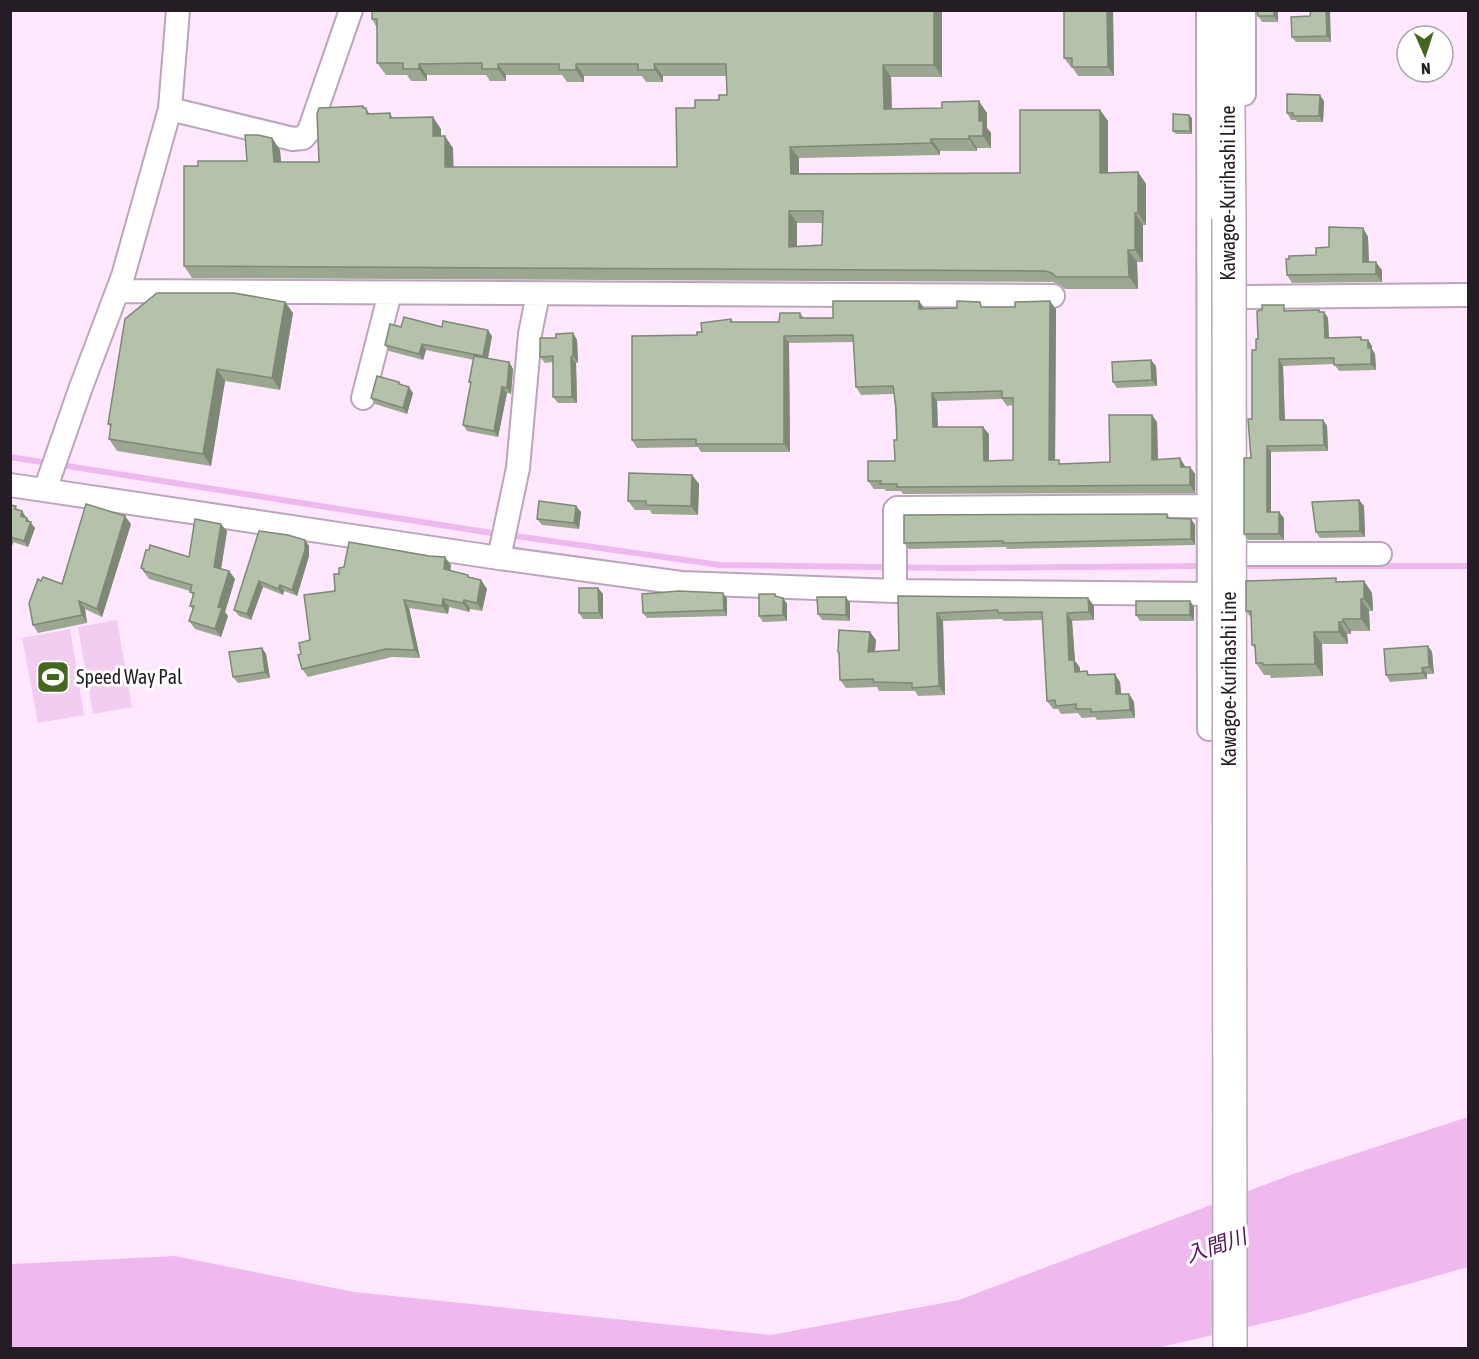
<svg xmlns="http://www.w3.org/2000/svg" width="1479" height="1359" viewBox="0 0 1479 1359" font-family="'Asap Condensed','Noto Sans JP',sans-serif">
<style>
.green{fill:#f2ccf1}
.water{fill:#efb9ef}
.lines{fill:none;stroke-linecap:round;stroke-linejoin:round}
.stream{stroke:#efb9ef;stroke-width:6}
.minor-casing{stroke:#baa5ba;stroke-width:26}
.primary-casing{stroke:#baa5ba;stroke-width:36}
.minor{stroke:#fff;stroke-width:22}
.primary{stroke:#fff;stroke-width:33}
.primary-bridge-casing{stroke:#baa5ba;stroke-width:36;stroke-linecap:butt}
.primary-bridge{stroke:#fff;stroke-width:33}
.wall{fill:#9ba791;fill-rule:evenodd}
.shaded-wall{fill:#7e8876}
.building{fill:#b4c2a9;stroke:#7e8876;stroke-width:1.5;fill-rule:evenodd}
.labels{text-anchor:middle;stroke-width:6;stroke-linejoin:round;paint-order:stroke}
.street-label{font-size:20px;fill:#251d25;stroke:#fff}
.poi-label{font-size:20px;fill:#251d25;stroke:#fff;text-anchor:start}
.water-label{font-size:21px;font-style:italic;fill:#541556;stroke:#fff}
</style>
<rect width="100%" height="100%" fill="#ffe8fe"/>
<path class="green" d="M 117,620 L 132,707 L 93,714 L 78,627 Z
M 70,629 L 84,715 L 38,723 L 22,638 Z"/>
<path class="water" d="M 1468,1117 L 1468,1267 L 1303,1314 L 1157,1348 L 11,1348 L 11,1264 L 175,1256 L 354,1292 L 771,1335 L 959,1300 L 1293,1174 Z"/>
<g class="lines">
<path class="stream" d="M 10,457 L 498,534
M 508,535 L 720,565 L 951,568 L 1204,566
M 1238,566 L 1468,566"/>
<defs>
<path id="minor" d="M 1208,10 L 1209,729
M 1244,10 L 1244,94
M 170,109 L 293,139 L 303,138 L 309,131 L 351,10
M 119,291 L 1053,296
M 1245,297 L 1468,295
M 363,398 L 390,293
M 10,485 L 499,558 L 681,583 L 895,591 L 1210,594
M 45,490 L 81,387 L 123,276 L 170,109 L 178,10
M 1217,554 L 1380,554
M 499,558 L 518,468 L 530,334 L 538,294
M 895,591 L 895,510 L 897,508 L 1209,506"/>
<path id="primary" d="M 1227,10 L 1229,219"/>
</defs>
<use href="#minor" class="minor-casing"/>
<use href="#primary" class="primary-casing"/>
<use href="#minor" class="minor"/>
<use href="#primary" class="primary"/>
<defs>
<path id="primary-bridge" d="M 1229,219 L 1230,1348"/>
</defs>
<use href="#primary-bridge" class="primary-bridge-casing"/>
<use href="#primary-bridge" class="primary-bridge"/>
</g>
<path class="wall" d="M 372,10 L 942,10 L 942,77 L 891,77 L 892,109 L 987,113 L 987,128 L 991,133 L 991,148 L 977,148 L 977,151 L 940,151 L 940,155 L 799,158 L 799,173 L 1020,173 L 1100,110 L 1108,121 L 1108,173 L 1138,172 L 1146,184 L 1146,225 L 1143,225 L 1143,262 L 1137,262 L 1138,289 L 1065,289 L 1060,285 L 1053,282 L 192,278 L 184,266 L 198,166 L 247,161 L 272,138 L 280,150 L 281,162 L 319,162 L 363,106 L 365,108 L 366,108 L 370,114 L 390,113 L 393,118 L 441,129 L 441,136 L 453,148 L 453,167 L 677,167 L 695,108 L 719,100 L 727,95 L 727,76 L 663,76 L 663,82 L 646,82 L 642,76 L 584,76 L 584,82 L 567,82 L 562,75 L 506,75 L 506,81 L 490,81 L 486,75 L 427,75 L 427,81 L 411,81 L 407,75 L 386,75 L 377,63 L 377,28 L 372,19 ZM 797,223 L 823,223 L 822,245 L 797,246 Z
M 1064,10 L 1113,10 L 1114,76 L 1078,76 L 1072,67 L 1071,67 L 1064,58 Z
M 1254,10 L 1278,10 L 1278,22 L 1262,22 Z
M 1311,10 L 1331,42 L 1296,42 L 1292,37 L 1310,16 Z
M 1324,101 L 1323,122 L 1297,122 L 1296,120 L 1291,120 L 1287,113 Z
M 1192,118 L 1192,134 L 1176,134 L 1173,131 Z
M 1363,228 L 1368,237 L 1369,262 L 1382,270 L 1382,282 L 1292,283 L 1287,275 L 1316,255 Z
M 285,302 L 293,313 L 280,390 L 225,381 L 211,466 L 117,451 L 109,439 L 111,428 L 108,424 Z
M 984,307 L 1056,309 L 1055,460 L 1062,464 L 1110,462 L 1157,422 L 1158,460 L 1185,466 L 1185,467 L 1190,467 L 1195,474 L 1195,493 L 903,494 L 901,491 L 886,491 L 884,489 L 874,489 L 868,481 L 895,461 L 897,440 L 894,394 L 861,395 L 856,387 L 853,342 L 789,343 L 790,452 L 701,452 L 698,447 L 637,448 L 632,440 L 697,335 L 702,332 L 731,319 L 733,322 L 779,322 L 800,313 L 804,318 L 833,318 L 925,309 ZM 1002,399 L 1007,406 L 1013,405 L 1013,460 L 989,461 L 989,434 L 938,427 L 937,401 Z
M 1319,310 L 1321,312 L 1324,312 L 1328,318 L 1329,338 L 1368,340 L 1372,346 L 1372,349 L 1375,354 L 1376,370 L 1339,371 L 1334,364 L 1283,366 L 1285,420 L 1323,420 L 1327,426 L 1328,451 L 1271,452 L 1271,512 L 1279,512 L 1284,518 L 1284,540 L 1248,540 L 1244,534 L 1251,458 L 1256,350 L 1258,339 L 1288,311 Z
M 401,327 L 442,327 L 492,336 L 488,359 L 509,362 L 513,369 L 511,394 L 507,393 L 498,437 L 467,431 L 463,425 L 471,384 L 469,382 L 474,360 L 426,350 L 423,360 L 389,351 L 385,345 Z
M 573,333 L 577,340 L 578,363 L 576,363 L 577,403 L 558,403 L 553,397 L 553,362 L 545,363 L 540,357 L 556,338 Z
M 1156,366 L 1157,386 L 1117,388 L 1113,382 Z
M 399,382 L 401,385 L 413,393 L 407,414 L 375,404 L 371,398 Z
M 692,475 L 699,484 L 698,515 L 652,514 L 650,510 L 635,510 L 628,501 Z
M 1359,500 L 1364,506 L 1365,537 L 1320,538 L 1316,532 Z
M 10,505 L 22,511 L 26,518 L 35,528 L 28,547 L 13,542 L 12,546 L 10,545 Z
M 576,506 L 581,512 L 579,529 L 542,525 L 537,519 Z
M 1167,514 L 1170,518 L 1191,519 L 1195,525 L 1195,545 L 1007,549 L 1006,547 L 909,549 L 904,543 Z
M 131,524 L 102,617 L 85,609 L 87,623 L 38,633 L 33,625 L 41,581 L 62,584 Z
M 227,531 L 221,569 L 229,571 L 235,579 L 225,612 L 228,616 L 221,637 L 195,629 L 189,621 L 193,609 L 190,606 L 193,596 L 190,591 L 149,579 L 141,568 L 149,550 L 189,557 Z
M 259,531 L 305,540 L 309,546 L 309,556 L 297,596 L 284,591 L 283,595 L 263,587 L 251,620 L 239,616 L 234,610 Z
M 451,565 L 450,570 L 471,578 L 481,580 L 487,589 L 482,611 L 470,609 L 469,612 L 449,607 L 448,614 L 409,608 L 420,658 L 392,657 L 308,677 L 302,669 L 301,654 L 310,640 L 335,591 Z
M 1364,581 L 1372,593 L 1373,611 L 1369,611 L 1370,631 L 1351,631 L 1351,634 L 1347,634 L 1348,644 L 1322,644 L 1323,676 L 1271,678 L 1270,675 L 1264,675 L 1256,663 L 1256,650 L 1252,645 L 1251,618 L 1246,611 L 1339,582 Z
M 598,588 L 603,594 L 603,619 L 583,619 L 579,613 Z
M 775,594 L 777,597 L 783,598 L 787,604 L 787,621 L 763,622 L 759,616 Z
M 898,596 L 1088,598 L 1094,606 L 1094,620 L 1072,621 L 1075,661 L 1080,668 L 1080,671 L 1090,675 L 1120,682 L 1121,694 L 1129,694 L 1134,702 L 1135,718 L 1097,720 L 1095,717 L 1082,718 L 1078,713 L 1061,714 L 1058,709 L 1053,709 L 1047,701 L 1042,620 L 1004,621 L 1002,619 L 943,621 L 945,695 L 918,696 L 915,691 L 879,691 L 877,687 L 846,688 L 840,680 L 839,655 L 838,652 L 870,632 L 876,640 L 875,652 L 899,650 Z
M 727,598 L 727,616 L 647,618 L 643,613 Z
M 1190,601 L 1194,607 L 1194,621 L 1140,621 L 1136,615 Z
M 850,603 L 850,621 L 822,620 L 818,614 Z
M 1428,646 L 1432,652 L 1434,674 L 1427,674 L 1427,679 L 1390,682 L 1386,675 Z
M 262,648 L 266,654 L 270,678 L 238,683 L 233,677 Z"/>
<path class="shaded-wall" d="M 934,10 L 942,10 L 942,77 L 934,65 Z
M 1107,10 L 1113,10 L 1114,76 L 1108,67 Z
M 1274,10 L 1278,10 L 1278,22 L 1274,16 Z
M 1326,10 L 1330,10 L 1331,42 L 1327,36 Z
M 419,64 L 427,75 L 427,81 L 419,69 Z
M 498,64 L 506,75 L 506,81 L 498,69 Z
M 576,64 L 584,76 L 584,82 L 576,70 Z
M 654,64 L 663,76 L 663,82 L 655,70 Z
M 883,65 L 891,77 L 892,121 L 884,109 Z
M 1320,95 L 1324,101 L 1323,122 L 1319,116 Z
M 979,101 L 987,113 L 987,128 L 991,133 L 991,148 L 983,136 L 979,121 Z
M 1100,110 L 1108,121 L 1108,184 L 1100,173 Z
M 1189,115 L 1192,118 L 1192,134 L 1190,131 Z
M 433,117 L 441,129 L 441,148 L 433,136 Z
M 445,136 L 453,148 L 454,179 L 445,167 Z
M 969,136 L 977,148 L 977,151 L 969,139 Z
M 272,138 L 280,150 L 282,174 L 274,162 Z
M 931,139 L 940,151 L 940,155 L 931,143 Z
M 790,147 L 799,158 L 799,185 L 791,174 Z
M 1138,172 L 1146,184 L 1146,225 L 1138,213 Z
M 789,211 L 797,223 L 797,259 L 789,247 Z
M 1135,213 L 1143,225 L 1143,262 L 1135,250 Z
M 1363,228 L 1368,237 L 1369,270 L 1363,262 Z
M 1128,250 L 1137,262 L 1138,289 L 1129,277 Z
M 1376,262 L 1382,270 L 1382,282 L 1376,274 Z
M 919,301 L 925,309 L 919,309 Z
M 1050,301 L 1056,309 L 1055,468 L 1049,460 Z
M 285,302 L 293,313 L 280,390 L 272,378 Z
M 1324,312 L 1328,318 L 1329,344 L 1325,338 Z
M 488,330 L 492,336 L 487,362 L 483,356 Z
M 573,333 L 577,340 L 578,363 L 573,356 Z
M 784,336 L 789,343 L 790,452 L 784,444 Z
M 1368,340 L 1372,346 L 1372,349 L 1375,354 L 1376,370 L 1371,364 L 1368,348 Z
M 422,344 L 426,350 L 423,360 L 419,354 Z
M 571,357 L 576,363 L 577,403 L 572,397 Z
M 1279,359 L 1283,366 L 1285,426 L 1280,420 Z
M 1151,360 L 1156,366 L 1157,386 L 1152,380 Z
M 509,362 L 513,369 L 511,394 L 507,388 Z
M 217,369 L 225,381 L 211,466 L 203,454 Z
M 409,387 L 413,393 L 407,414 L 403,408 Z
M 502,387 L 507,393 L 498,437 L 494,431 Z
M 932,393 L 937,401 L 938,434 L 933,427 Z
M 1152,415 L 1157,422 L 1158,467 L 1152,460 Z
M 1323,420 L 1327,426 L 1328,451 L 1324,445 Z
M 983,427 L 989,434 L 989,469 L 984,461 Z
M 1267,446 L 1271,452 L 1271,518 L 1267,512 Z
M 1180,458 L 1185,466 L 1187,475 L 1181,467 Z
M 1190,467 L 1195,474 L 1195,493 L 1190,485 Z
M 692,475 L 699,484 L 698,515 L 691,506 Z
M 1359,500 L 1364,506 L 1365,537 L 1360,531 Z
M 576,506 L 581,512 L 579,529 L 574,523 Z
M 22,511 L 26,517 L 25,522 L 21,516 Z
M 1279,512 L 1284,518 L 1284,540 L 1279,534 Z
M 125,516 L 131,524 L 102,617 L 97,609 Z
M 27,518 L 35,528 L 28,547 L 24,541 Z
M 1191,519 L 1195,525 L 1195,545 L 1191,539 Z
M 221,524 L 227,531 L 220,575 L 214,567 Z
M 10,538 L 13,542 L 12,546 L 10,543 Z
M 305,540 L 309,546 L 309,556 L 297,596 L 292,590 Z
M 445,557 L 451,565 L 450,577 L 444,569 Z
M 229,571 L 235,579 L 225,612 L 228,616 L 221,637 L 215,629 L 218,607 Z
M 481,580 L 487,589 L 482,611 L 477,603 Z
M 259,581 L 263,587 L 251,620 L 247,614 Z
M 1364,581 L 1372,593 L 1373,611 L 1364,599 Z
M 280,585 L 284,591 L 283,595 L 278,589 Z
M 598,588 L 603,594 L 603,619 L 599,613 Z
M 723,593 L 727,598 L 727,616 L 724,610 Z
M 846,597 L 850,603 L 850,621 L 846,615 Z
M 783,598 L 787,604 L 787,621 L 783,615 Z
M 1088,598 L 1094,606 L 1094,620 L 1089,612 Z
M 443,599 L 449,607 L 448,614 L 442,606 Z
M 1361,599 L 1369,611 L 1370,631 L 1361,619 Z
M 404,600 L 409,608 L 420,658 L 415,650 Z
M 464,600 L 470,609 L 469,612 L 463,603 Z
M 79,601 L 85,609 L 87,623 L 82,615 Z
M 1190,601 L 1194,607 L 1194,621 L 1190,615 Z
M 937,613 L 943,621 L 945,695 L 939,686 Z
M 1067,613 L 1072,621 L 1075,661 L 1080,668 L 1080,680 L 1075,672 L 1069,660 Z
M 1343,619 L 1351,631 L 1351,634 L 1343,622 Z
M 1339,622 L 1347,634 L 1348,644 L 1339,632 Z
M 870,632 L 876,640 L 874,660 L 868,652 Z
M 1314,632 L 1322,644 L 1323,676 L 1315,664 Z
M 1428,646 L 1432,652 L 1434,674 L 1429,667 Z
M 262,648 L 266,654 L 270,678 L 265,672 Z
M 1422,668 L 1427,674 L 1427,679 L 1423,673 Z
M 1115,674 L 1120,682 L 1122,703 L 1116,694 Z
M 1129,694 L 1134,702 L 1135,718 L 1130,710 Z"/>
<path class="building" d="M 372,10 L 934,10 L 934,65 L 883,65 L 884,109 L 942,108 L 942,102 L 979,101 L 979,121 L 983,121 L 983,136 L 969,136 L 969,139 L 931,139 L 931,143 L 790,147 L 791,174 L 1020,173 L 1020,110 L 1100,110 L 1100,173 L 1138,172 L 1138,213 L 1135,213 L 1135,250 L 1128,250 L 1129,277 L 1056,277 L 1052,273 L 1045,271 L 184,266 L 184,166 L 198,166 L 198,161 L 247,161 L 245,135 L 258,135 L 272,138 L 274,162 L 319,162 L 317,114 L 319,108 L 363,106 L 363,108 L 366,108 L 367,114 L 390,113 L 390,118 L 433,117 L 433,136 L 445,136 L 445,167 L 677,167 L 676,108 L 695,108 L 695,100 L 719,100 L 719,95 L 727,95 L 726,64 L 654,64 L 655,70 L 638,70 L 638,64 L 576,64 L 576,70 L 559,70 L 559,64 L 498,64 L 498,69 L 482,69 L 482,63 L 419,64 L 419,69 L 403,69 L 403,63 L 377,63 L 377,19 L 372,19 ZM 789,211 L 823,211 L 822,245 L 789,247 Z
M 1064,10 L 1107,10 L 1108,67 L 1072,67 L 1072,58 L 1064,58 Z
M 1257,10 L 1274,10 L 1274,16 L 1258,16 Z
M 1311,10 L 1326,10 L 1327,36 L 1292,37 L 1291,17 L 1310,16 Z
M 1287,94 L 1320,95 L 1319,116 L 1293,116 L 1293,113 L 1287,113 Z
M 1173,114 L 1189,115 L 1190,131 L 1173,131 Z
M 1329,227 L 1363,228 L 1363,262 L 1376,262 L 1376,274 L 1287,275 L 1286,259 L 1289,259 L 1289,256 L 1316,255 L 1316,248 L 1329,247 Z
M 157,293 L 234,293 L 285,302 L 272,378 L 217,369 L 203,454 L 109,439 L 111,424 L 108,424 L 125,319 Z
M 833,301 L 919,301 L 919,309 L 957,308 L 957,301 L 980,302 L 981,307 L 1015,307 L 1015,302 L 1050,301 L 1049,460 L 1059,460 L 1059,464 L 1110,462 L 1109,415 L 1152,415 L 1152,460 L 1180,458 L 1181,467 L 1190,467 L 1190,485 L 897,487 L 897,484 L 880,484 L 881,481 L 868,481 L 868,461 L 895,461 L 894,440 L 897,440 L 896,408 L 893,386 L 856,387 L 853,335 L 784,336 L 784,444 L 696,444 L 696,439 L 632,440 L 632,336 L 697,335 L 697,332 L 702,332 L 701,323 L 731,319 L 731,322 L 779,322 L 780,313 L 800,313 L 800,318 L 833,318 ZM 1002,391 L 1002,398 L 1013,398 L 1013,460 L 984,461 L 983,427 L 933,427 L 932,393 Z
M 1262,305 L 1284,305 L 1284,311 L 1319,310 L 1319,312 L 1324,312 L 1325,338 L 1361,337 L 1361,340 L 1368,340 L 1368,348 L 1371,348 L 1371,364 L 1334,365 L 1334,358 L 1279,359 L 1280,420 L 1323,420 L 1324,445 L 1267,446 L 1267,512 L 1279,512 L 1279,534 L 1244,534 L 1244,458 L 1251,458 L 1248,419 L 1252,419 L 1252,350 L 1256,350 L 1256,339 L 1258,339 L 1257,311 L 1262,310 Z
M 404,317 L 442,327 L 443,321 L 488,330 L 483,356 L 422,344 L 419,354 L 385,345 L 390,324 L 401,327 Z
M 573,333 L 573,356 L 571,357 L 572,397 L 553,397 L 553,356 L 540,357 L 540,338 L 556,338 L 556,334 Z
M 474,356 L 509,362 L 507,388 L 502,387 L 494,431 L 463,425 L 471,382 L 469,382 Z
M 1151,360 L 1152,380 L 1113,382 L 1112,362 Z
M 377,376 L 399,382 L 399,384 L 409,387 L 403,408 L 371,398 Z
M 629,473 L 692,475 L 691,506 L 646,505 L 646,501 L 628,501 Z
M 1359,500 L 1360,531 L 1316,532 L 1312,502 Z
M 539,501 L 576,506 L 574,523 L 537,519 Z
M 86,504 L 125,516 L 97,609 L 79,601 L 82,615 L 33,625 L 29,603 L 38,579 L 41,581 L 43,577 L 62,584 Z
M 10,505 L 16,506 L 15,509 L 22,511 L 21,516 L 27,518 L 26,521 L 31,522 L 24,541 L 10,537 Z
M 1167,514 L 1167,518 L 1191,519 L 1191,539 L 1003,543 L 1003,541 L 904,543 L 904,515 Z
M 195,519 L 221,524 L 214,567 L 229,571 L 218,607 L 222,608 L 215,629 L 189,621 L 194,606 L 190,606 L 194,593 L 190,592 L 192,585 L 144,571 L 144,569 L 141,568 L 146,550 L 149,550 L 150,545 L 189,557 Z
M 259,531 L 288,535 L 305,540 L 305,550 L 292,590 L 280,585 L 278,589 L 259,581 L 247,614 L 234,610 Z
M 349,542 L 429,556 L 445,557 L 444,569 L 468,575 L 468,577 L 481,580 L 477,603 L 464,600 L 463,603 L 443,599 L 442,606 L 404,600 L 415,650 L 386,649 L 302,669 L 298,655 L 301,654 L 299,643 L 310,640 L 304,595 L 335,591 L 334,574 L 339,574 L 339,568 L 344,567 Z
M 1336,578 L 1336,582 L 1364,581 L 1364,599 L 1361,599 L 1361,619 L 1343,619 L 1343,622 L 1339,622 L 1339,632 L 1314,632 L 1315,664 L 1263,665 L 1263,663 L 1256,663 L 1255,645 L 1252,645 L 1251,611 L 1246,611 L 1246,581 Z
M 579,588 L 598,588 L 599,613 L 579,613 Z
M 679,591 L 723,593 L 724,610 L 643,613 L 642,594 Z
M 759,594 L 775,594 L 775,596 L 783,598 L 783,615 L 759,616 Z
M 898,596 L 1088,598 L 1089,612 L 1067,613 L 1069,660 L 1074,660 L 1075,672 L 1087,671 L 1088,675 L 1115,674 L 1116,694 L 1129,694 L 1130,710 L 1091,712 L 1091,709 L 1076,709 L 1076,704 L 1056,706 L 1055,700 L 1047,701 L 1042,612 L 998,613 L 998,610 L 937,613 L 939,686 L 912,688 L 912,683 L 874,682 L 873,679 L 840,680 L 839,653 L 838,652 L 839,630 L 870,632 L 868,652 L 899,650 Z
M 817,597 L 846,597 L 846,615 L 818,614 Z
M 1136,601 L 1190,601 L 1190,615 L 1136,615 Z
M 1428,646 L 1429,667 L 1422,668 L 1423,673 L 1386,675 L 1384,649 Z
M 262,648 L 265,672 L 233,677 L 229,652 Z"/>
<defs>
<symbol id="stadium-square" viewBox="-11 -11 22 22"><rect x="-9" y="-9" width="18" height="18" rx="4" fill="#44671f" stroke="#fff"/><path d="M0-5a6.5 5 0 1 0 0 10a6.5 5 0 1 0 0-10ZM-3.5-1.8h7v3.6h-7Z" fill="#fff"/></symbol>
</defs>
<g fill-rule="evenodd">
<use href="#stadium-square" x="34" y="658" width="38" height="38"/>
</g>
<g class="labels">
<g class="street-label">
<text transform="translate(1228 193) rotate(-90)" y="7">Kawagoe-Kurihashi Line</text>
<text transform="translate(1229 679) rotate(-90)" y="7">Kawagoe-Kurihashi Line</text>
</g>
<g class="poi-label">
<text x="76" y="684">Speed Way Pal</text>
</g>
<g class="water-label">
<text transform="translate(1216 1246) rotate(-19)" y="7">入間川</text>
</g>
</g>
<rect width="1479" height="1359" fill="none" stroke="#251d25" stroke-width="24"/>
<g transform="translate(1425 54) rotate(177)"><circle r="28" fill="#ffffff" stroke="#a8a5a8" stroke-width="1.5"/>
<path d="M0-4.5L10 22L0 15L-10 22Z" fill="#44671f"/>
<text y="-9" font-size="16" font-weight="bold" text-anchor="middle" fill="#251d25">N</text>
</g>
</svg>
